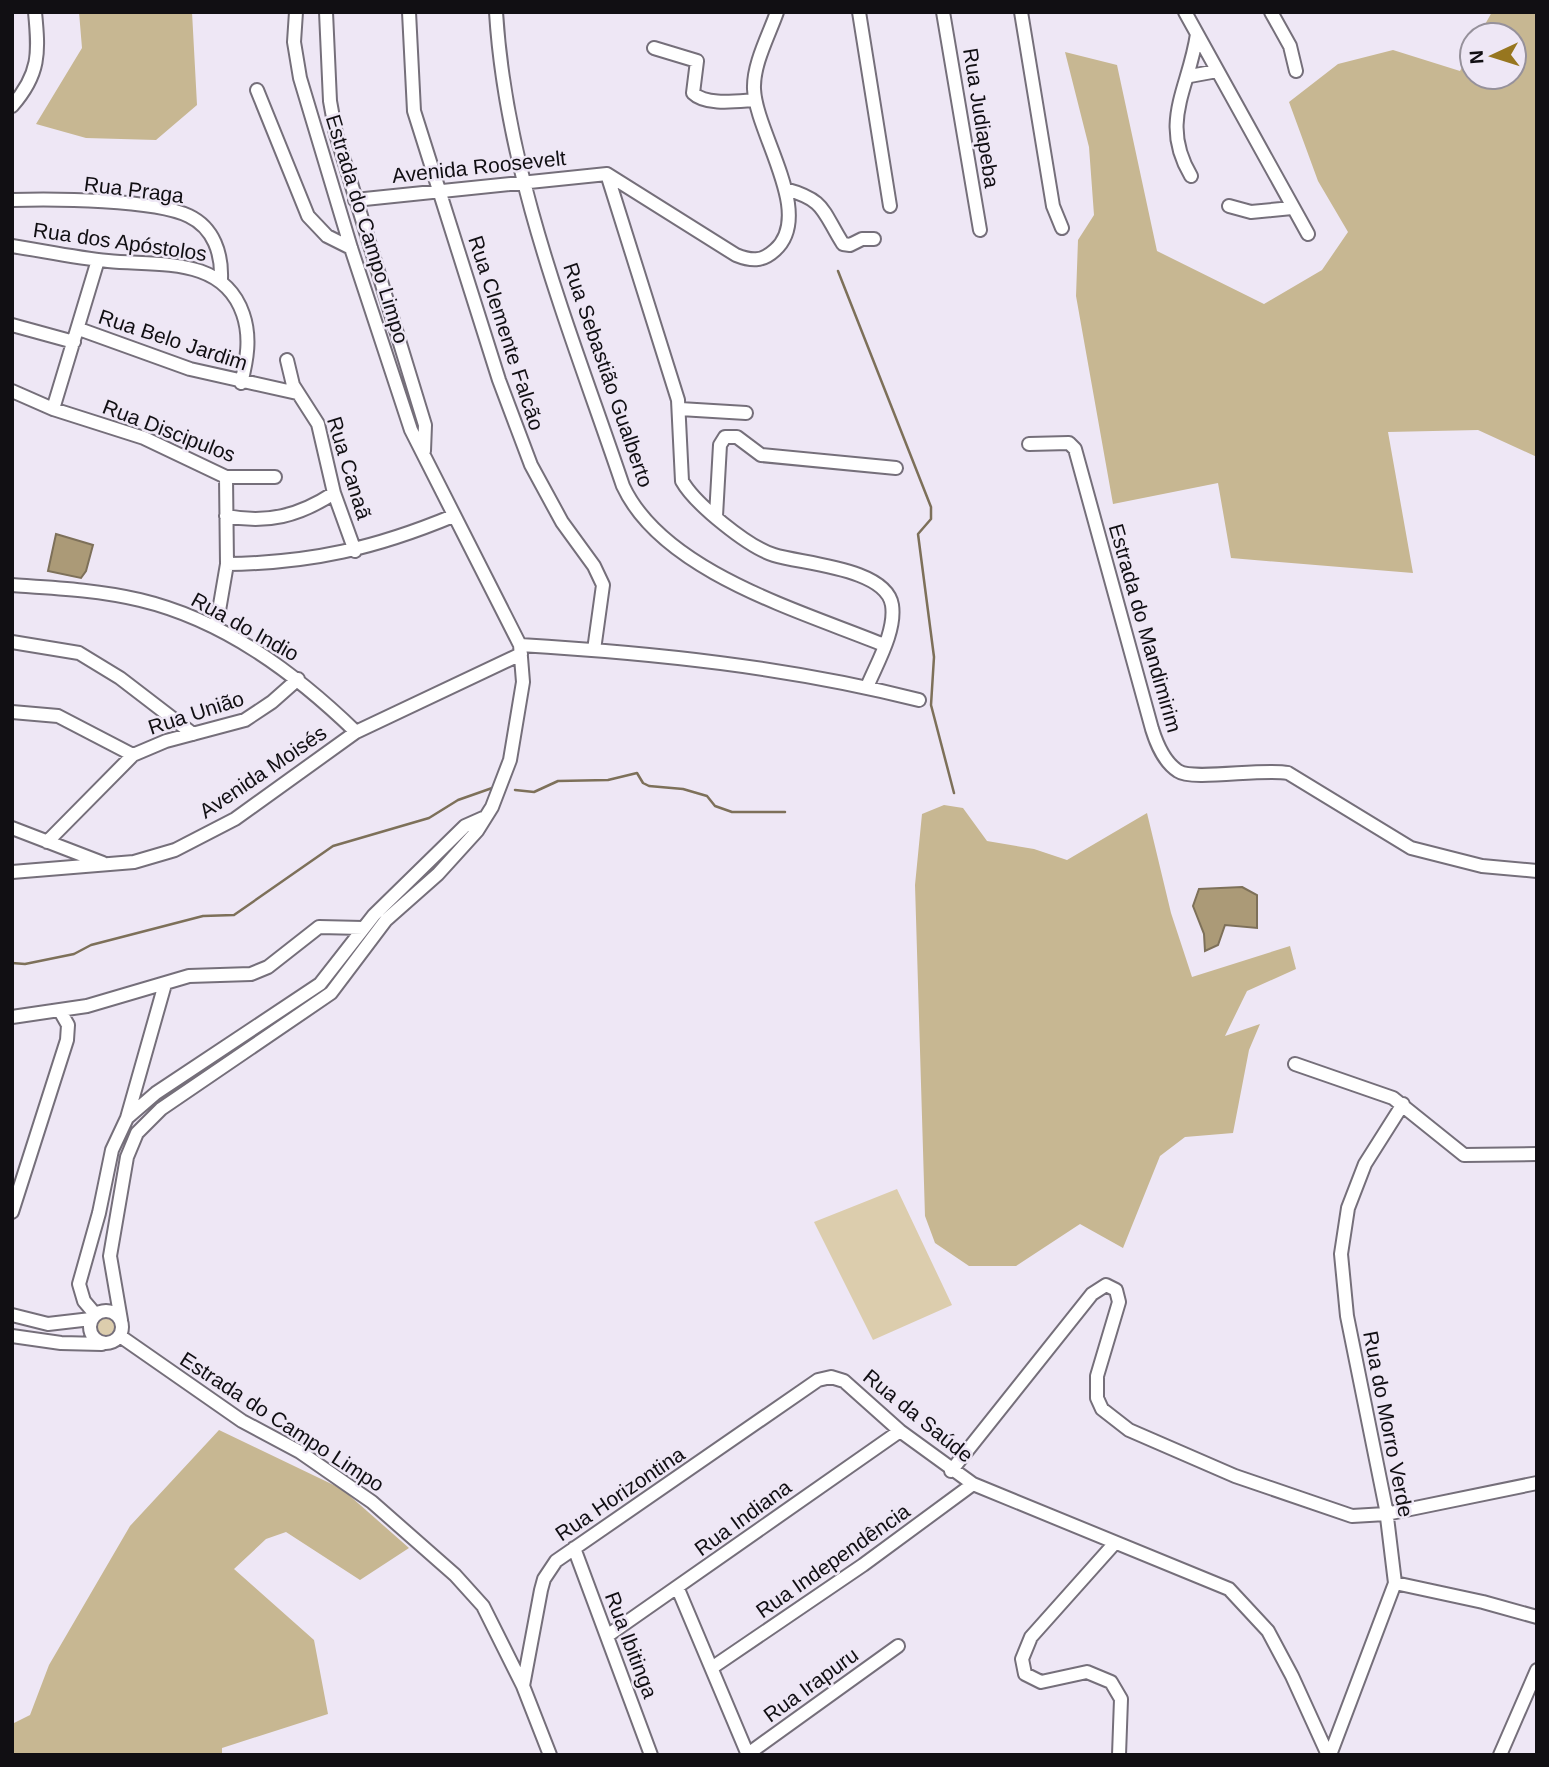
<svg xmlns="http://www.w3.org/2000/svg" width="1549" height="1767" viewBox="0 0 1549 1767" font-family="Helvetica,sans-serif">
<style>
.green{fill:#dccdad}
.forest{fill:#c7b792}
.water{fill:#ab9a77;stroke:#7d7059;stroke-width:2}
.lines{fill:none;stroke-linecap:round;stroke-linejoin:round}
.stream{stroke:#7d7059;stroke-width:2.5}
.minor-casing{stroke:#756f7a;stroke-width:16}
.minor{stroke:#fff;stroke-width:12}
.labels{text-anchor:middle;stroke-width:5;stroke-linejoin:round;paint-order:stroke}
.street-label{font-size:21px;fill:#110f13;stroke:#eee7f5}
</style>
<rect width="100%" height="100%" fill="#eee7f5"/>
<path class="green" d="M 897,1189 L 952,1305 L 873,1340 L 814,1222 Z
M95 1326a11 11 0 1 1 22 0a11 11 0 1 1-22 0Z"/>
<path class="forest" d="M 79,12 L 192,12 L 197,105 L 156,140 L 86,138 L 36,124 L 82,48 Z
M 1492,12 L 1537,12 L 1537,457 L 1478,430 L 1388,432 L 1413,573 L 1231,558 L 1218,483 L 1113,504 L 1076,296 L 1078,240 L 1094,215 L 1089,147 L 1065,52 L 1117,65 L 1157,251 L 1264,304 L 1322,270 L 1348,232 L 1318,181 L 1289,102 L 1338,64 L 1393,50 L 1460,71 L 1472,49 L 1472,77 L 1514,77 L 1514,35 L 1479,35 Z
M 944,805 L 963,808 L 987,841 L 1034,849 L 1067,860 L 1147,813 L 1171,913 L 1192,977 L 1290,946 L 1296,969 L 1247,991 L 1225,1036 L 1260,1024 L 1249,1050 L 1233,1133 L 1185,1137 L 1160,1156 L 1123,1248 L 1080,1224 L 1016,1266 L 969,1266 L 935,1243 L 925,1216 L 915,885 L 922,814 Z
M 219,1430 L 342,1489 L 409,1548 L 360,1580 L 286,1532 L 266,1539 L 234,1569 L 314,1640 L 328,1714 L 222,1748 L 222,1755 L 12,1755 L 12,1724 L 30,1715 L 49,1665 L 130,1526 Z"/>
<path class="water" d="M 56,534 L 93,545 L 86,571 L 81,578 L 48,571 Z
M 1242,887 L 1257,895 L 1257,928 L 1225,925 L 1218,945 L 1205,951 L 1204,934 L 1193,906 L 1199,889 Z"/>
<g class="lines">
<path class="stream" d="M 838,271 L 931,507 L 931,519 L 918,534 L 934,657 L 931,705 L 954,793
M 515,790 L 534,792 L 558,781 L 608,780 L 637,773 L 643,783 L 649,786 L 683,789 L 707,796 L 715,806 L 732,812 L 785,812
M 12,963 L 25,964 L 74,954 L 91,945 L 203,916 L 234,915 L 333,846 L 429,818 L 458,800 L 495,787"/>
<defs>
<path id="minor" d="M 326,12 L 330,101 L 336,134 L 425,425 L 424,451
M 409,12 L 414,111 L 499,380 L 531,465 L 562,522 L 594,566 L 603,585 L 594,650
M 496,12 C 506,176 571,332 623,486 C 663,572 801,611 884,645
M 859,12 L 890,206
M 943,12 L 980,230
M 1021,12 L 1053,206 L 1062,228
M 1185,12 L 1308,234
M 1271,12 L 1290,46 L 1296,71
M 654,48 L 697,61 L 693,93 C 706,106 738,101 755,100
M 1190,76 L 1217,71
M 257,90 L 308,216 L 327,236 L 351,248
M 12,106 C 40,74 39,53 35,12
M 607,174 L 678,400 L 682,481 C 695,504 748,547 774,555 C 803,564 886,568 892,605 C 896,631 877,663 867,687
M 1191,176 C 1159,122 1189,89 1197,34
M 785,189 C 826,200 822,211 843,244 L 850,245 L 862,239 L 874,239
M 12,200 C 54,199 154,199 189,216 C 214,228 222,254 221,279
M 355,200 L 607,174 L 736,255 C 751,261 762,262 775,250 C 815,214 756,134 754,89 C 753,64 769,35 777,12
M 1229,206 L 1251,212 L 1292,208
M 12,246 C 44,251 76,258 108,261 C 159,266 223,256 243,314 C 251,337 247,360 241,383
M 12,325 L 74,342
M 79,329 L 190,369 L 297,393
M 287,360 L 293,385 L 318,424 L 334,493 L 355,551
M 12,391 L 53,409 L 144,438 L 226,477 L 275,477
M 53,409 L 98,260
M 680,409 L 746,413
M 1029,444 L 1069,443 L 1075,449 L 1152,729 C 1157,745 1164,762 1178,771 C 1192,781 1263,768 1288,773 L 1411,848 L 1482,866 L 1537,871
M 226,516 C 267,524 299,516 334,493
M 716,516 L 720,445 L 725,437 L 737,437 L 761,455 L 896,468
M 227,564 C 311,563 376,548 453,516
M 12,585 C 55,588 98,590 140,600 C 224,620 295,673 356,732
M 216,628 L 227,564 L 226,477
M 12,642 L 79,653 L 120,678 L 193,734
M 520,645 C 654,653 789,667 919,700
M 12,712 L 58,716 L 133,755
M 12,828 L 103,863
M 47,842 L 133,755 L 166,741 L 245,720 L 272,702 L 298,679
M 12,872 L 134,862 L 175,850 L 235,819 L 356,732 L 521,654
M 12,1017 L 87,1006 L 189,976 L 251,974 L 268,967 L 319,927 L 363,928
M 1295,1064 L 1393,1098 L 1464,1155 L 1537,1154
M 127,1118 L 165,984
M 12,1212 L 67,1040 L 68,1025 L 60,1011
M90 1327a16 16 0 1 1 32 0a16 16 0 1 1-32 0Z
M 95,1314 L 84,1301 L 79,1284 L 99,1213 L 112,1150 L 127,1118 L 156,1093 L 320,984 L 374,915 L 465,826 L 483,818
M 12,1315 L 48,1324 L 91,1319
M 121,1320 L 110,1256 L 127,1157 L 137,1133 L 161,1109 L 331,993 L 386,920 L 438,874 L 477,831 L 492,807 L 510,760 L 523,682 L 520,645 L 411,430 L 351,248 L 300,78 L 294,42 L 296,12
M 12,1336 L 61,1343 L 102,1344
M 120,1336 L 242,1421 L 300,1452 L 372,1502 L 455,1575 L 483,1606 L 523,1686 L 550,1755
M 951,1471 L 1092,1294 L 1106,1285 L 1116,1290 L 1119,1302 L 1097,1376 L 1097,1398 L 1102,1409 L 1129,1430 L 1235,1476 L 1352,1516 L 1386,1514 L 1537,1483
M 1114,1544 L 1031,1637 L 1022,1659 L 1025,1674 L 1041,1682 L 1087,1672 L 1111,1682 L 1121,1699 L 1119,1755
M 574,1548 L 651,1755
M 1395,1583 L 1483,1602 L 1537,1617
M 678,1589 L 748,1755
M 607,1636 L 900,1431
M 713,1667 L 863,1565 L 973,1484
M 523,1686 L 541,1590 L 544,1579 L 556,1561 L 818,1380 L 831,1377 L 844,1381 L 900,1431 L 973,1484 L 1229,1589 L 1268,1631 L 1292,1676 L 1328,1755
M 748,1754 L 898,1646
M 1330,1755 L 1395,1583 L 1386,1509 L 1347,1316 L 1341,1254 L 1348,1208 L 1365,1164 L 1403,1104
M 1500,1755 L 1537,1670"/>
</defs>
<use href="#minor" class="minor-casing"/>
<use href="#minor" class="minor"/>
</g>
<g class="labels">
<g class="street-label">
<text transform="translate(981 118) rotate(81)" y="7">Rua Judiapeba</text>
<text transform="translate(479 167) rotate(-6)" y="7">Avenida Roosevelt</text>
<text transform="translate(134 190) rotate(7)" y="7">Rua Praga</text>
<text transform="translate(367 229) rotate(73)" y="7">Estrada do Campo Limpo</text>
<text transform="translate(120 242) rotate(8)" y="7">Rua dos Apóstolos</text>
<text transform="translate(506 333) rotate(72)" y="7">Rua Clemente Falcão</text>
<text transform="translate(173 340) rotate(18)" y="7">Rua Belo Jardim</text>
<text transform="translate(608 375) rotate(71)" y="7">Rua Sebastião Gualberto</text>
<text transform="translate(169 431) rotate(21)" y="7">Rua Discipulos</text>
<text transform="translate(349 468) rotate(73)" y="7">Rua Canaã</text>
<text transform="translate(245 627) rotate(29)" y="7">Rua do Indio</text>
<text transform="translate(1145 628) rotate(74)" y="7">Estrada do Mandimirim</text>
<text transform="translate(196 713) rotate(-18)" y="7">Rua União</text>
<text transform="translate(263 772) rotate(-34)" y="7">Avenida Moisés</text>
<text transform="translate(918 1416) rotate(39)" y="7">Rua da Saúde</text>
<text transform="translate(282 1422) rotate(33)" y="7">Estrada do Campo Limpo</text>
<text transform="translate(1388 1424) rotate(79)" y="7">Rua do Morro Verde</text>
<text transform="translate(620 1494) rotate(-34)" y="7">Rua Horizontina</text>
<text transform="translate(743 1518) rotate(-36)" y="7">Rua Indiana</text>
<text transform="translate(833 1561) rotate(-35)" y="7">Rua Independência</text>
<text transform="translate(631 1645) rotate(69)" y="7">Rua Ibitinga</text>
<text transform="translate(811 1685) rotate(-36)" y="7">Rua Irapuru</text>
</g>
</g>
<rect width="1549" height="1767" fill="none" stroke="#110f13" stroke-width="28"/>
<g transform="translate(1493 56) rotate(266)"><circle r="33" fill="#eee7f5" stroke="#96919b" stroke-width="2"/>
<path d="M0-5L12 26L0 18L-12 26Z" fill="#97761f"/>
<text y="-10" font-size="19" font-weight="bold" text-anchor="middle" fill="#110f13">N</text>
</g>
</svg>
